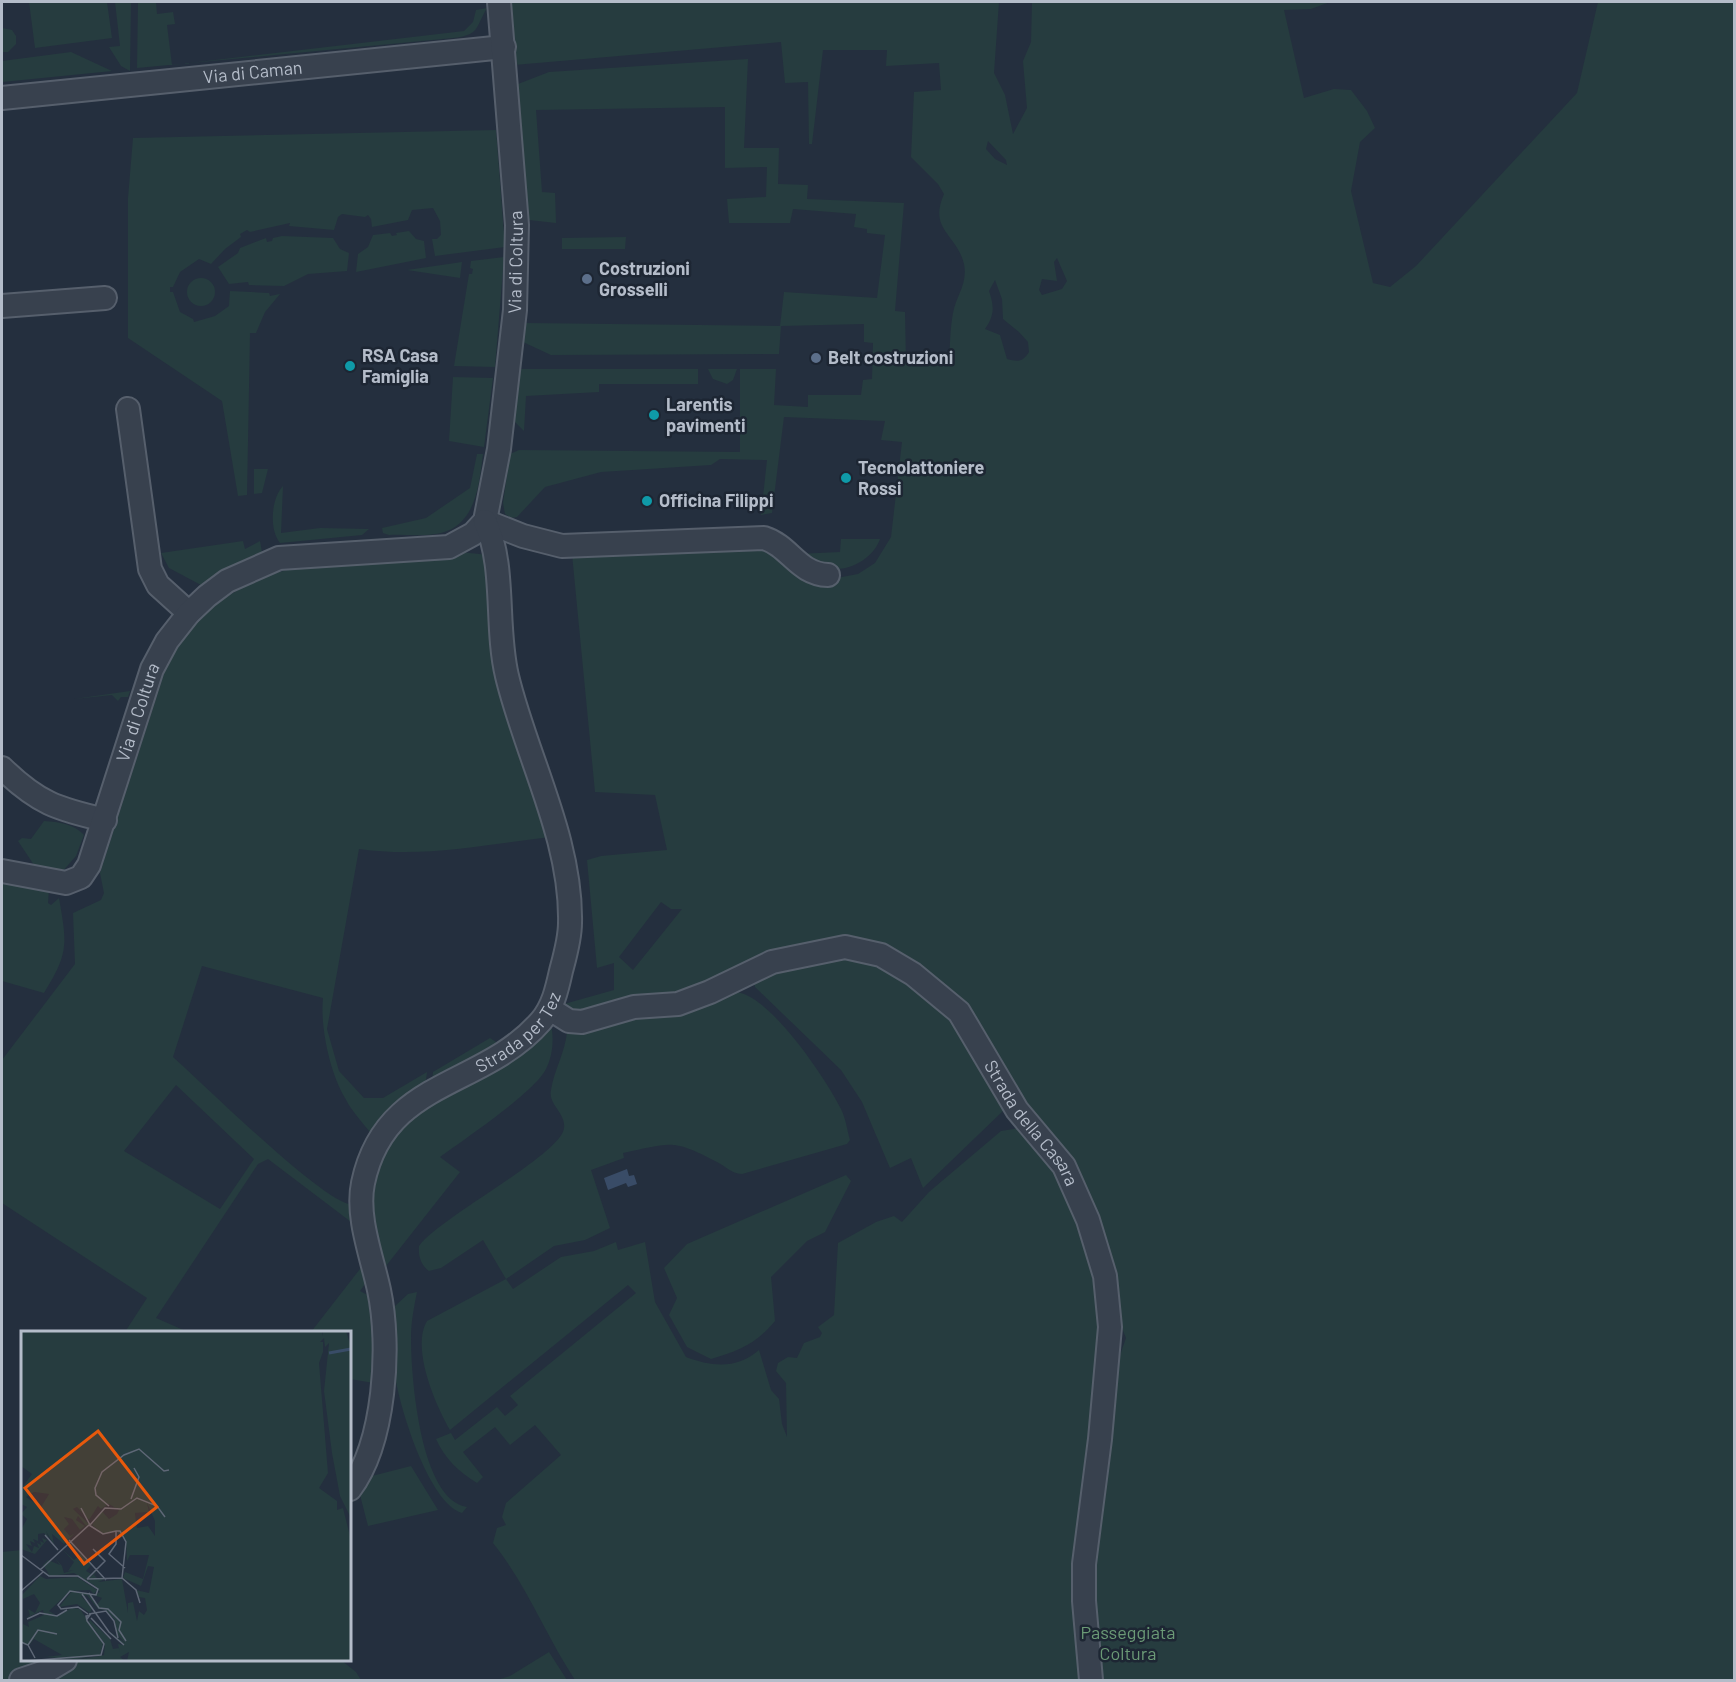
<svg xmlns="http://www.w3.org/2000/svg" width="1736" height="1682" viewBox="0 0 1736 1682" font-family="Barlow,sans-serif">
<style>
.green{fill:#263c3f;fill-rule:evenodd}
.water{fill:#394c67}
.lines{fill:none;stroke-linecap:round;stroke-linejoin:round}
.minor-casing{stroke:#565f6c;stroke-width:26}
.minor{stroke:#38414e;stroke-width:22}
.service-dot{fill:#5c6f8a;stroke:#1d2633;stroke-width:2}
.culture-dot{fill:#0f9aa8;stroke:#1d2633;stroke-width:2}
.labels{text-anchor:middle;stroke-width:5;stroke-linejoin:round;paint-order:stroke}
.street-label{font-size:18px;fill:#b4bcc9;stroke:#1d2633}
.poi-label{font-size:18px;font-weight:bold;fill:#b4bcc9;stroke:#1d2633;text-anchor:start}
.park-label{font-size:18px;fill:#6b9a76;stroke:#1d2633}
.inset-river{fill:none;stroke:#394c67;stroke-width:3}
.inset-road{fill:none;stroke:#5e6776;stroke-width:1.5}
.view{fill:#e8590c;fill-opacity:0.15;stroke:#e8590c;stroke-width:3}
.inset-edge{fill:none;stroke:#b4bcc9;stroke-width:3}
</style>
<rect width="100%" height="100%" fill="#242f3e"/>
<path class="green" d="M 29,2 L 107,2 L 112,38 L 35,48 Z
M 115,2 L 131,2 L 130,71 L 121,66 L 109,47 L 120,46 Z
M 138,2 L 156,2 L 157,14 L 173,12 L 175,24 L 167,25 L 172,65 L 464,31 L 473,22 L 476,10 L 487,8 C 475,28 480,35 453,38 L 137,68 Z
M 509,2 L 999,2 L 994,73 L 1005,95 L 1013,134 L 1027,108 L 1023,61 L 1031,42 L 1032,2 L 1330,2 L 1311,9 L 1284,10 L 1304,98 L 1334,89 L 1351,90 L 1367,111 L 1375,128 L 1360,142 L 1351,191 L 1373,283 L 1390,287 L 1416,266 L 1577,93 L 1598,2 L 1734,2 L 1734,1680 L 1096,1680 L 1090,1580 L 1118,1361 L 1126,1338 L 1116,1313 L 1105,1261 L 987,1052 L 874,947 L 581,1017 L 565,1009 L 564,1004 L 614,990 L 614,963 L 597,968 L 587,860 L 601,856 L 667,850 L 655,795 L 595,792 L 572,554 L 762,545 L 826,580 L 858,574 L 875,563 L 891,537 L 902,442 L 881,440 L 885,421 L 784,417 L 772,513 L 761,515 L 767,460 L 720,459 L 711,465 L 601,472 L 545,487 L 517,517 L 511,518 L 505,514 L 503,503 L 510,454 L 519,450 L 740,452 L 740,369 L 776,369 L 774,405 L 808,407 L 808,395 L 861,395 L 863,380 L 872,379 L 873,343 L 864,342 L 864,324 L 781,326 L 779,354 L 551,355 L 523,342 L 525,323 L 780,326 L 784,292 L 877,298 L 885,235 L 867,233 L 867,229 L 854,227 L 856,214 L 793,209 L 790,223 L 729,223 L 727,199 L 766,197 L 767,167 L 725,168 L 725,107 L 536,110 L 542,192 L 555,193 L 556,223 L 529,220 L 518,84 L 549,72 L 748,59 L 744,148 L 779,148 L 778,184 L 808,185 L 807,199 L 904,203 L 895,311 L 905,312 L 906,362 L 949,363 C 950,347 950,329 953,313 C 956,296 968,284 964,264 C 957,234 928,230 944,194 L 938,184 L 911,157 L 914,92 L 941,90 L 939,63 L 886,66 L 887,50 L 823,50 L 812,144 L 809,144 L 808,82 L 785,83 L 781,42 L 514,65 ZM 988,141 L 1006,160 L 1007,165 L 995,159 L 986,149 ZM 1057,258 L 1067,281 L 1062,289 L 1042,295 L 1039,290 L 1042,279 L 1057,281 L 1054,262 ZM 995,280 L 1002,299 L 1003,319 L 1019,332 L 1028,342 L 1029,352 C 1023,362 1018,362 1007,359 L 1000,335 L 985,329 C 995,315 994,306 989,291 ZM 661,902 L 671,909 L 682,909 L 633,970 L 619,957 Z
M 2,28 L 12,30 L 16,36 L 16,44 L 8,52 L 2,52 Z
M 71,52 L 112,71 L 2,82 L 2,61 Z
M 496,130 L 505,247 L 435,256 L 432,239 L 437,239 L 441,235 L 440,221 L 433,208 L 412,210 L 408,220 L 372,227 L 371,219 L 368,215 L 365,217 L 342,214 L 338,217 L 334,230 L 289,226 L 290,223 L 250,232 L 247,230 L 240,234 L 241,237 L 225,249 L 211,264 L 199,259 L 180,272 L 173,287 L 170,287 L 170,292 L 173,292 L 180,312 L 193,319 L 194,322 L 215,316 L 229,306 L 230,291 L 269,293 L 270,296 L 280,294 L 265,312 L 256,333 L 250,333 L 247,495 L 238,496 L 222,401 L 128,338 L 128,198 L 133,138 Z
M 409,231 L 416,239 L 424,241 L 426,258 L 356,272 L 358,254 L 368,247 L 373,235 L 390,233 L 392,236 L 397,235 L 396,233 Z
M 282,236 L 333,238 L 340,249 L 349,253 L 347,271 L 308,274 L 284,286 L 249,285 L 248,282 L 229,284 L 218,267 L 238,253 L 240,248 L 266,238 L 267,242 L 272,241 L 273,238 Z
M 626,237 L 625,249 L 562,249 L 562,238 Z
M 504,257 L 495,367 L 454,366 L 469,274 L 472,274 L 473,269 L 470,268 L 471,261 Z
M 462,262 L 460,278 L 407,270 Z
M187 292a14 14 0 1 1 28 0a14 14 0 1 1-28 0Z
M 519,369 L 698,369 L 698,384 L 599,384 L 599,392 L 526,396 L 524,431 L 514,421 Z
M 708,369 L 737,369 L 733,380 L 727,384 L 713,379 Z
M 453,377 L 493,378 L 484,447 L 449,441 Z
M 477,454 L 483,454 C 479,483 477,524 441,533 C 425,537 405,534 389,535 L 383,533 L 382,528 L 426,518 L 470,488 Z
M 254,469 L 268,469 L 262,493 L 254,494 Z
M 283,486 L 281,533 L 320,528 L 369,529 L 362,535 L 280,543 C 269,529 271,499 283,486 Z
M 841,539 L 880,539 C 873,559 848,573 827,568 C 817,565 806,558 797,554 L 840,552 Z
M 243,541 L 245,549 L 260,541 L 262,552 L 228,567 L 201,585 L 169,568 L 161,553 Z
M 460,552 L 489,555 L 550,837 C 484,845 424,858 359,849 L 327,1029 L 339,1071 L 364,1098 L 383,1098 L 427,1072 L 425,1087 L 373,1136 C 364,1124 352,1112 345,1098 C 330,1073 320,1027 323,998 L 202,966 L 173,1057 C 198,1079 329,1208 352,1204 L 359,1228 L 268,1159 L 258,1164 L 156,1318 L 188,1332 L 125,1332 L 147,1298 L 2,1203 L 2,1060 L 75,964 L 73,913 L 101,900 L 104,893 L 100,873 L 169,658 C 198,609 244,579 299,567 L 432,560 ZM 176,1085 L 254,1159 L 220,1209 L 124,1151 Z
M 130,691 L 128,697 L 121,697 L 118,701 L 112,695 L 74,699 Z
M 44,821 C 59,822 74,824 84,835 L 76,856 L 62,872 L 36,868 L 18,841 L 22,838 L 31,839 Z
M 2,876 L 49,888 L 48,903 L 51,905 L 59,898 C 67,944 69,953 44,993 L 2,981 Z
M 862,955 L 944,1007 L 1005,1109 L 923,1188 L 911,1158 L 890,1168 L 862,1102 L 841,1070 L 755,987 L 753,980 L 757,975 Z
M 736,992 C 770,995 826,1079 841,1109 C 846,1119 847,1130 850,1140 L 847,1144 L 742,1174 C 730,1173 727,1167 717,1162 C 672,1138 671,1143 623,1153 L 624,1158 L 591,1170 L 610,1228 L 585,1240 L 554,1246 L 506,1279 L 513,1289 L 561,1257 L 594,1251 L 616,1242 L 618,1250 L 645,1242 L 655,1302 L 686,1357 C 712,1367 738,1369 759,1350 L 771,1390 L 779,1399 L 782,1424 L 787,1437 L 786,1383 L 776,1371 L 778,1363 L 788,1357 L 797,1358 L 804,1343 L 820,1337 L 822,1333 L 818,1327 L 834,1315 L 838,1243 L 876,1222 L 894,1216 L 902,1222 L 929,1192 L 1001,1131 L 1020,1128 L 1061,1174 L 1102,1300 L 1083,1680 L 575,1680 C 546,1636 526,1584 493,1543 L 497,1528 L 506,1525 L 502,1517 L 506,1503 L 561,1455 L 535,1425 L 510,1445 L 495,1427 L 463,1452 L 483,1477 L 477,1483 C 459,1472 445,1459 436,1439 L 451,1433 L 455,1440 L 497,1407 L 505,1416 L 518,1405 L 510,1396 L 636,1293 L 628,1285 L 450,1430 C 435,1404 411,1348 427,1321 L 506,1279 L 483,1240 L 441,1268 L 429,1271 C 421,1265 418,1256 419,1246 C 440,1217 562,1154 564,1128 C 566,1113 548,1105 551,1090 C 554,1070 565,1053 567,1032 Z
M 551,1024 C 554,1039 553,1055 546,1069 C 535,1092 463,1140 440,1157 L 460,1172 L 386,1266 L 387,1275 L 382,1278 L 368,1214 L 373,1165 L 404,1120 Z
M 490,1038 L 496,1042 L 497,1048 L 432,1083 L 433,1072 Z
M 846,1175 L 851,1181 L 825,1232 L 807,1241 L 771,1277 L 775,1321 C 757,1343 739,1351 711,1359 L 687,1347 L 669,1315 L 677,1298 L 664,1268 L 687,1244 Z
M 367,1260 L 370,1277 L 360,1291 L 373,1298 L 374,1383 L 350,1379 L 350,1332 L 311,1332 Z
M 387,1282 L 394,1307 L 408,1294 L 417,1292 C 414,1307 411,1322 411,1338 C 411,1376 420,1500 467,1507 L 462,1513 C 428,1503 398,1403 394,1370 C 390,1341 389,1311 387,1282 Z
M 411,1466 L 438,1510 L 368,1526 L 360,1495 L 368,1477 Z
M 22,1550 L 22,1660 L 341,1660 L 356,1672 L 361,1680 L 2,1680 L 2,1552 Z
M 549,1652 L 567,1680 L 497,1680 L 510,1676 Z"/>
<path class="water" d="M 627,1169 L 629,1176 L 634,1175 L 637,1184 L 628,1187 L 626,1183 L 608,1190 L 604,1178 Z"/>
<g class="lines">
<defs>
<g id="minor">
<path id="s1" d="M 2,98 L 504,47"/>
<path d="M 2,306 L 105,298"/>
<path d="M 128,409 L 150,569 L 158,585 L 189,613"/>
<path d="M 485,521 L 523,536 L 562,546 L 764,538 C 790,546 798,574 828,575"/>
<path d="M 2,768 C 38,803 57,809 105,820"/>
<path id="s2" d="M 2,871 L 66,883 L 81,877 L 89,865 L 152,669 L 167,641 L 189,613 L 207,596 L 227,581 L 279,558 L 449,547 L 473,534 L 485,521 L 499,449 L 515,310 L 517,225 L 499,2"/>
<path id="s3" d="M 550,1009 L 569,1021 L 582,1022 L 634,1007 L 678,1004 L 710,992 L 772,962 L 845,947 L 881,955 L 913,974 L 959,1012 L 1017,1110 L 1064,1166 L 1088,1220 L 1105,1276 L 1110,1327 L 1100,1439 L 1084,1564 L 1084,1601 L 1091,1680"/>
<path id="s4" d="M 350,1489 C 385,1443 391,1346 379,1290 C 372,1257 356,1217 363,1183 C 385,1078 482,1089 541,1021 C 553,1007 557,989 561,971 C 565,956 570,939 570,923 C 572,839 526,756 507,676 C 495,626 506,566 485,521"/>
<path d="M 21,1680 L 45,1672 L 65,1660"/>
</g>
</defs>
<use href="#minor" class="minor-casing"/>
<use href="#minor" class="minor"/>
</g>
<g class="service-dot">
<circle cx="587" cy="279" r="6"/>
<circle cx="816" cy="358" r="6"/>
</g>
<g class="culture-dot">
<circle cx="350" cy="366" r="6"/>
<circle cx="654" cy="415" r="6"/>
<circle cx="846" cy="478" r="6"/>
<circle cx="647" cy="501" r="6"/>
</g>
<g class="labels">
<g class="street-label">
<text dy="6" stroke="none"><textPath href="#s1" startOffset="252">Via di Caman</textPath></text>
<text dy="6" stroke="none"><textPath href="#s2" startOffset="952">Via di Coltura</textPath></text>
<text dy="6" stroke="none"><textPath href="#s2" startOffset="256">Via di Coltura</textPath></text>
<text dy="6" stroke="none"><textPath href="#s4" startOffset="540">Strada per Tez</textPath></text>
<text dy="6" stroke="none"><textPath href="#s3" startOffset="578">Strada della Casara</textPath></text>
</g>
<g class="poi-label">
<text x="599" y="275">Costruzioni<tspan x="599" dy="21">Grosselli</tspan></text>
<text x="362" y="362">RSA Casa<tspan x="362" dy="21">Famiglia</tspan></text>
<text x="828" y="364">Belt costruzioni</text>
<text x="666" y="411">Larentis<tspan x="666" dy="21">pavimenti</tspan></text>
<text x="858" y="474">Tecnolattoniere<tspan x="858" dy="21">Rossi</tspan></text>
<text x="659" y="507">Officina Filippi</text>
</g>
<g class="park-label">
<text x="1128" y="1639">Passeggiata<tspan x="1128" dy="21">Coltura</tspan></text>
</g>
</g>
<g transform="translate(21 1331)">
<rect width="330" height="330" fill="#242f3e"/>
<path d="M 0,0 L 301,0 L 302,5 L 302,0 L 325,0 L 330,16 L 330,187 L 319,165 L 311,122 L 303,60 L 308,12 L 304,16 L 303,7 L 299,11 L 302,11 L 302,21 L 298,32 L 307,142 L 298,157 L 316,170 L 316,179 L 322,177 L 330,209 L 330,330 L 106,330 L 108,321 L 99,326 L 104,330 L 8,330 L 56,329 L 83,324 L 84,313 L 68,291 L 69,289 L 89,308 L 92,318 L 98,317 L 99,322 L 97,313 L 103,314 L 96,308 L 88,300 L 104,312 L 95,302 L 94,289 L 85,279 L 77,278 L 66,264 L 60,265 L 71,277 L 69,282 L 56,273 L 38,276 L 51,260 L 67,263 L 76,274 L 81,267 L 73,264 L 79,261 L 73,254 L 53,242 L 30,245 L 25,243 L 22,240 L 28,243 L 22,234 L 27,229 L 39,234 L 33,226 L 41,235 L 43,242 L 53,239 L 47,240 L 53,231 L 41,218 L 53,229 L 60,223 L 47,211 L 49,211 L 70,234 L 65,240 L 70,243 L 65,248 L 69,250 L 68,247 L 76,240 L 73,244 L 77,248 L 80,246 L 84,248 L 77,251 L 101,248 L 107,282 L 107,272 L 112,271 L 116,290 L 118,280 L 123,284 L 126,279 L 124,267 L 118,266 L 115,259 L 128,262 L 133,236 L 127,235 L 120,255 L 102,247 L 104,241 L 122,248 L 128,224 L 109,224 L 106,230 L 105,209 L 96,201 L 100,199 L 83,203 L 71,194 L 81,180 L 88,188 L 96,183 L 98,179 L 88,173 L 80,178 L 77,175 L 68,189 L 56,176 L 52,178 L 68,193 L 65,195 L 57,185 L 55,189 L 64,195 L 59,199 L 51,188 L 43,186 L 48,193 L 43,198 L 49,205 L 54,202 L 43,213 L 31,203 L 33,214 L 25,200 L 28,208 L 23,202 L 17,203 L 17,210 L 12,208 L 14,212 L 9,210 L 11,215 L 5,213 L 11,221 L 13,215 L 18,217 L 16,212 L 20,214 L 19,210 L 23,212 L 21,207 L 26,209 L 14,223 L 0,218 L 0,199 L 6,188 L 0,183 L 6,176 L 0,173 L 0,158 L 11,143 L 0,135 ZM 13,161 L 28,163 L 20,176 L 5,166 ZM 126,172 L 134,190 L 134,205 L 127,195 L 116,197 L 114,182 L 128,181 ZM 19,245 L 25,248 L 56,246 L 76,259 L 73,263 L 69,259 L 49,260 L 28,280 L 36,285 L 51,277 L 59,278 L 82,312 L 79,324 L 57,328 L 48,328 L 26,326 L 24,326 L 41,324 L 13,308 L 8,314 L 0,311 L 2,293 L 8,296 L 7,291 L 23,284 L 22,279 L 5,287 L 9,284 L 7,278 L 14,282 L 19,272 L 13,263 L 2,268 L 1,264 Z" fill="#263c3f" fill-rule="evenodd"/>
<path class="inset-river" d="M 308,22 L 330,18"/>
<path class="inset-road" d="M 110,168 L 118,146 L 113,137M 88,175 L 75,164 L 74,157 L 81,141 L 103,124 L 118,118 L 143,140 L 148,139M 60,177 L 69,194 L 84,177 L 100,178 L 116,167 L 136,175 L 144,186M 95,200 L 99,200 L 105,211 L 101,247M 95,200 L 95,213 L 88,223 L 104,237M 24,204 L 37,219M 48,209 L 85,249M 0,224 L 28,245 L 57,245 L 77,258 L 75,264 L 49,260 L 37,274 L 40,278 L 57,276 L 67,283M 19,239 L 68,194 L 82,203 L 95,200M 101,247 L 115,259 L 119,272M 66,248 L 101,247M 66,248 L 84,230 L 72,218M 0,260 L 22,241M 68,262 L 78,277 L 87,278 L 100,291 L 98,299 L 105,310M 61,263 L 88,301 L 103,314M 68,283 L 85,280 L 93,290 L 97,307M 70,287 L 90,308M 6,288 L 19,282 L 36,285 L 46,279M 0,311 L 7,314 L 14,327M 7,314 L 17,299 L 36,303M 5,330 L 80,324 L 83,313 L 66,290 L 65,285 L 69,284 L 66,288"/>
<path class="view" d="M 77,100 L 136,176 L 63,233 L 4,157 Z"/>
<rect width="330" height="330" class="inset-edge"/>
</g>
<rect width="1736" height="1682" fill="none" stroke="#b4bcc9" stroke-width="6"/>
</svg>
